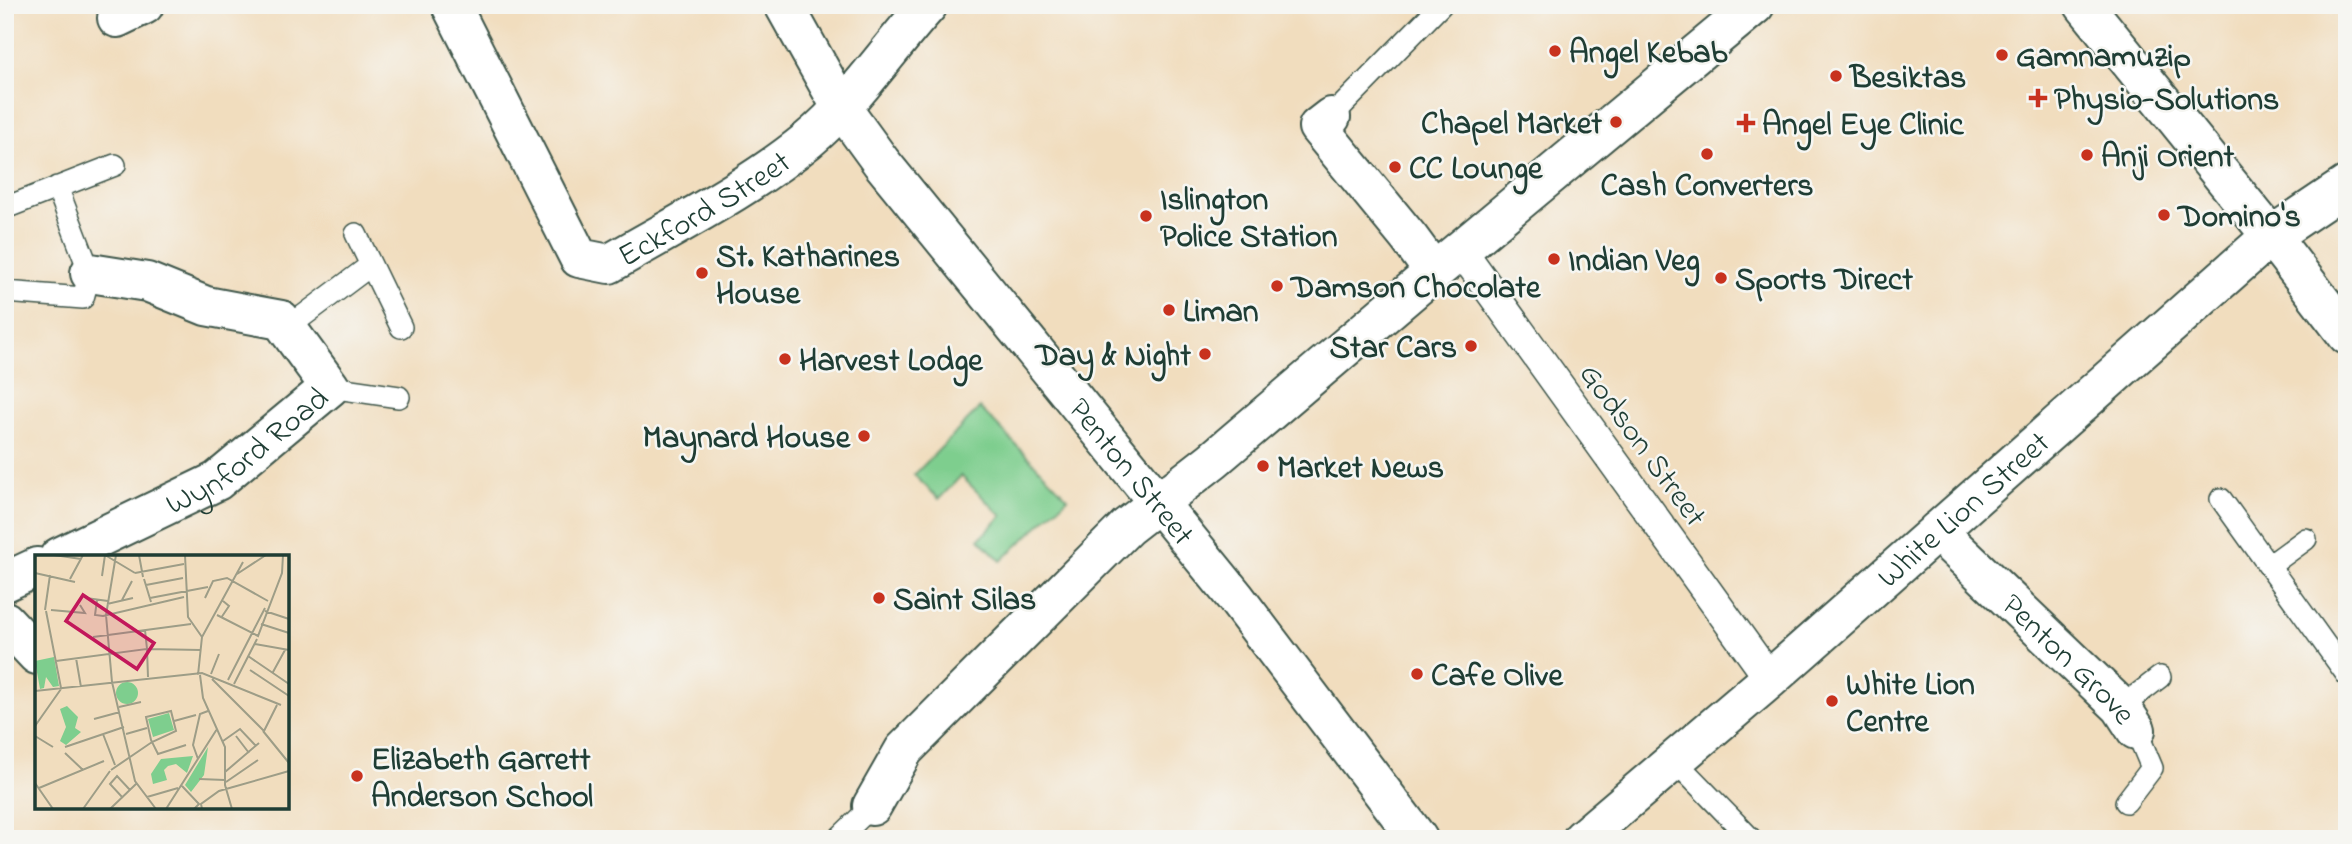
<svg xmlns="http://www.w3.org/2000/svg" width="2352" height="844" viewBox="0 0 2352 844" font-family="'Indie Flower',sans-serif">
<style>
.green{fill:#7ece8e;stroke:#4e8661;stroke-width:2}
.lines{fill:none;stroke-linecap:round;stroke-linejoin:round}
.service-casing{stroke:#3e5549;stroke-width:24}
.pedestrian-casing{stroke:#3e5549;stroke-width:33}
.minor-casing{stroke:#3e5549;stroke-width:42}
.tertiary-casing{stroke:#3e5549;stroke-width:42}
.trunk-casing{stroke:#3e5549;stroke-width:42}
.service{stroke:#fff;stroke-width:21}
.pedestrian{stroke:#fff;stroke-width:30}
.minor{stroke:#fff;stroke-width:38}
.tertiary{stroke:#fff;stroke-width:38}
.trunk{stroke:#fff;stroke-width:38}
.poi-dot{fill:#c8321e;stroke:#f6f6f2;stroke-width:2.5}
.labels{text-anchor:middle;stroke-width:5;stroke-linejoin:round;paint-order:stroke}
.poi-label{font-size:32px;font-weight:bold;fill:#1f3d34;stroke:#f6f6f2;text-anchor:start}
.street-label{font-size:32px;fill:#1f3d34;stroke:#f6f6f2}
.inset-road{fill:none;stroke:#9d9d87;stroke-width:2}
.view{fill:#c2185b;fill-opacity:0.15;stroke:#c2185b;stroke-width:3.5}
.inset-edge{fill:none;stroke:#1f3d34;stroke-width:3.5}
</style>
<rect width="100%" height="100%" fill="#f6f6f2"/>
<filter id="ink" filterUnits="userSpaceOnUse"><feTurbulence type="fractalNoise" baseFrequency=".0143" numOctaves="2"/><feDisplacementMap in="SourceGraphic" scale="14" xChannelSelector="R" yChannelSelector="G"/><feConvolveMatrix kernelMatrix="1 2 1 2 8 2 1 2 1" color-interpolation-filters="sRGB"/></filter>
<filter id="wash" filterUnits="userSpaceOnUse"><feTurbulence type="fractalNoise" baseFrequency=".00686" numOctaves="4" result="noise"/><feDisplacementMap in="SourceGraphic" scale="28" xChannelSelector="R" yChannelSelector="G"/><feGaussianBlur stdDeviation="1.57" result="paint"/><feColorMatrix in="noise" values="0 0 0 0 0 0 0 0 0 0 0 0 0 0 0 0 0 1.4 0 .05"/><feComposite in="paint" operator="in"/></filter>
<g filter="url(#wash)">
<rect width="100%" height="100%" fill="#f1ddbe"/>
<path class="green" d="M 980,408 L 1068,498 L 1001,561 L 979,539 L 1002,516 L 961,476 L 939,499 L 914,475 Z"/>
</g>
<g filter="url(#ink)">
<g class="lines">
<defs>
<path id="service" d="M 1331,117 L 1441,5
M 5,208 L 115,165
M 356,234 L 401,327
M 5,292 L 83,298 L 90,273 L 57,187
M 287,328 L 371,265
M 330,387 L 399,397
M 2221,499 L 2347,675
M 2269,566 L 2306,539
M 2121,707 L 2160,677
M 1674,760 L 1751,839
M 2126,802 L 2152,768 L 2136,730
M 838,839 L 872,806"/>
<path id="pedestrian" d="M 1461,250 L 1770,679"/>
<g id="minor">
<path id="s1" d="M 451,5 L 579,258 L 609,264 C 676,225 748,189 808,140 C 854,102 888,49 928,5"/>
<path d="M 117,18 L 144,5"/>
<path d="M 1331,117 L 1318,127 L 1409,238 L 1434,272"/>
<path id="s2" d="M 1937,531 L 2121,707 L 2136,730"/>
<path id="s3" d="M 59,557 L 217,481 L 330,387 L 281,320 L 206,306 L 147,282 L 90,273"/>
<path d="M 5,582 L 37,567"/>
<path d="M 5,621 L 37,655"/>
<path d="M 872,806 L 904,750 L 1127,527 L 1213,460 L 1434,272 L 1755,5"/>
<path id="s4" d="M 1582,839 L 1770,679 L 2271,236 L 2084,5"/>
</g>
<g id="tertiary">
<path id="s5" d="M 784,5 L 841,107 L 881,162 L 1235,597 L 1418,839"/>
</g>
<path id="trunk" d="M 2347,185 L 2271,236 L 2347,335"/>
</defs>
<use href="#service" class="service-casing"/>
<use href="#pedestrian" class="pedestrian-casing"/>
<use href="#minor" class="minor-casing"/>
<use href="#tertiary" class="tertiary-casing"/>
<use href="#trunk" class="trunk-casing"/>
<use href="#service" class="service"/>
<use href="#pedestrian" class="pedestrian"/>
<use href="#minor" class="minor"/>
<use href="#tertiary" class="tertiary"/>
<use href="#trunk" class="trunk"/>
</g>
</g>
<g class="poi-dot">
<circle cx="1555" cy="51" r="7"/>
<circle cx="2002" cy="55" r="7"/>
<circle cx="1836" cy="76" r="7"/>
<path d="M2034.5 87.5h7v7h7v7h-7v7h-7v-7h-7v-7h7z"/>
<circle cx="1616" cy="122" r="7"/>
<path d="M1742.5 112.5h7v7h7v7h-7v7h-7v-7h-7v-7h7z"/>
<circle cx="1707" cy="154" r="7"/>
<circle cx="2087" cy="155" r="7"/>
<circle cx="1395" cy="167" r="7"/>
<circle cx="2164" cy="215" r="7"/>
<circle cx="1146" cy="216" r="7"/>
<circle cx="1554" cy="259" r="7"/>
<circle cx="702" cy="273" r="7"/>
<circle cx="1721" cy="278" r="7"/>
<circle cx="1277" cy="286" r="7"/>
<circle cx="1169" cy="310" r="7"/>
<circle cx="1471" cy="346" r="7"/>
<circle cx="1205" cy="354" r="7"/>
<circle cx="785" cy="359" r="7"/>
<circle cx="864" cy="436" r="7"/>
<circle cx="1263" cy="466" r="7"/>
<circle cx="879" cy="598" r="7"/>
<circle cx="1417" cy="674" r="7"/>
<circle cx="1832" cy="701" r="7"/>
<circle cx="357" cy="776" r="7"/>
</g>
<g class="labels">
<g class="poi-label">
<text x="1569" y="62">Angel Kebab</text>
<text x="2016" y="66">Gamnamuzip</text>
<text x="1850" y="87">Besiktas</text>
<text x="2054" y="109">Physio-Solutions</text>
<text x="1602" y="133" text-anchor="end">Chapel Market</text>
<text x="1762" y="134">Angel Eye Clinic</text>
<text x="2101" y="166">Anji Orient</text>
<text x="1409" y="178">CC Lounge</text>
<text x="1707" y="195" text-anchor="middle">Cash Converters</text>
<text x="1160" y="209">Islington<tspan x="1160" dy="37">Police Station</tspan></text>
<text x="2178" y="226">Domino's</text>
<text x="716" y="266">St. Katharines<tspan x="716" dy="37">House</tspan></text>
<text x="1568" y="270">Indian Veg</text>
<text x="1735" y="289">Sports Direct</text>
<text x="1291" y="297">Damson Chocolate</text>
<text x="1183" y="321">Liman</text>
<text x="1457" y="357" text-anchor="end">Star Cars</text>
<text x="1191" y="365" text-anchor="end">Day &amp; Night</text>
<text x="799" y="370">Harvest Lodge</text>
<text x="850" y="447" text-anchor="end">Maynard House</text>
<text x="1277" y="477">Market News</text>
<text x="893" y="609">Saint Silas</text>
<text x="1431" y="685">Cafe Olive</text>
<text x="1846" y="694">White Lion<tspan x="1846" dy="37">Centre</tspan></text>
<text x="371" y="769">Elizabeth Garrett<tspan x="371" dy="37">Anderson School</tspan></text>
</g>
<g class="street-label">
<text dy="11" stroke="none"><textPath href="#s1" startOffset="424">Eckford Street</textPath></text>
<text transform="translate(1644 444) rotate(54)" y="11">Godson Street</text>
<text dy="11" stroke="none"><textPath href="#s3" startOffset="217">Wynford Road</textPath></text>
<text dy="11" stroke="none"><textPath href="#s5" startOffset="583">Penton Street</textPath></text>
<text dy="11" stroke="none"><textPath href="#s4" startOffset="504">White Lion Street</textPath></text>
<text dy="11" stroke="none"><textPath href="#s2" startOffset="184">Penton Grove</textPath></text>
</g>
</g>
<g transform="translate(35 555)">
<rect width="254" height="254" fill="#f1ddbe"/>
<path d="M 19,102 L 24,131 L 18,132 L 11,122 L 9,133 L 5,134 L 0,106 ZM81 138a11 11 0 1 1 22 0a11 11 0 1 1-22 0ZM 32,151 L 43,162 L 40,173 L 46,177 L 31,190 L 25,186 L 31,172 L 25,154 ZM 134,158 L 139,175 L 118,182 L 113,164 ZM 173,192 L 169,220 L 156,237 L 150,230 ZM 158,201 L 152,218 L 141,209 L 133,211 L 129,215 L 132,225 L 118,229 L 116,219 L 126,204 Z" fill="#7ece8e"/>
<path class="inset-road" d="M 19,0 L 46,4M 70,0 L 100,18M 81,0 L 71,60 L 77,127 L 100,226 L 121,254M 104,0 L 108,22M 150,0 L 153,62 L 167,82M 0,18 L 40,27M 100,18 L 149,9M 202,19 L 231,0M 67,21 L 70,0M 35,24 L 48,0M 109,24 L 116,47M 111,30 L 148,23M 51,43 L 73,46M 115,43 L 173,32M 170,43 L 178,26 L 192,23 L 233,46M 62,45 L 60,60 L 68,61 L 149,42M 87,45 L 97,26M 72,49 L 98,43M 10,55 L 15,20M 16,55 L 50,58 L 45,50M 11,56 L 26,133M 230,56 L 254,64M 182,60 L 223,81 L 247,18 L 248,0M 186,63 L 194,51 L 188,46M 226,69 L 254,78M 58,82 L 156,69M 220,89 L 254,95M 213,101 L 254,129M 41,103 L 46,132M 21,106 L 112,94 L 110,75M 215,115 L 254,141M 238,117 L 250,95M 176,119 L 184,99M 163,120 L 167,82 L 208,7M 165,120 L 168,143 L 190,192 L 190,230 L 197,254M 113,122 L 112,94 L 166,95M 177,124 L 229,176 L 242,150M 193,125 L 230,53M 199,129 L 222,84M 0,136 L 167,118 L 246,150M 84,152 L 106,147M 59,164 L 85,157M 139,166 L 161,160M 0,171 L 26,134M 228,176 L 254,208M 68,179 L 80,210M 91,179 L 112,173M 0,181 L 18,192M 201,181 L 214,198M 188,186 L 205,174 L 221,191M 30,192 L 89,172M 30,198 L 48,215M 163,204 L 158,190 L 165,159 L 173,156M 76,215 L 117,187 L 141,176 L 136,156 L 111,162 L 116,185 L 123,199 L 151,190M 190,217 L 224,188M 164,224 L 190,225M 191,227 L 223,205M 0,228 L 18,254M 147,231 L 164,249 L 159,254M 4,233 L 69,206M 112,242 L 143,233M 88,243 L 75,229 L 82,221 L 95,235M 48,254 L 75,216M 75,254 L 101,229M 131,254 L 182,174M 167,254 L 166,249 L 184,236 L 254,216"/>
<path class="view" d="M 48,40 L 119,88 L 102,114 L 31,66 Z"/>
<rect width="254" height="254" class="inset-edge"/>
</g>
<rect width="2352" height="844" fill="none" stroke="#f6f6f2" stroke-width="28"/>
</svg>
